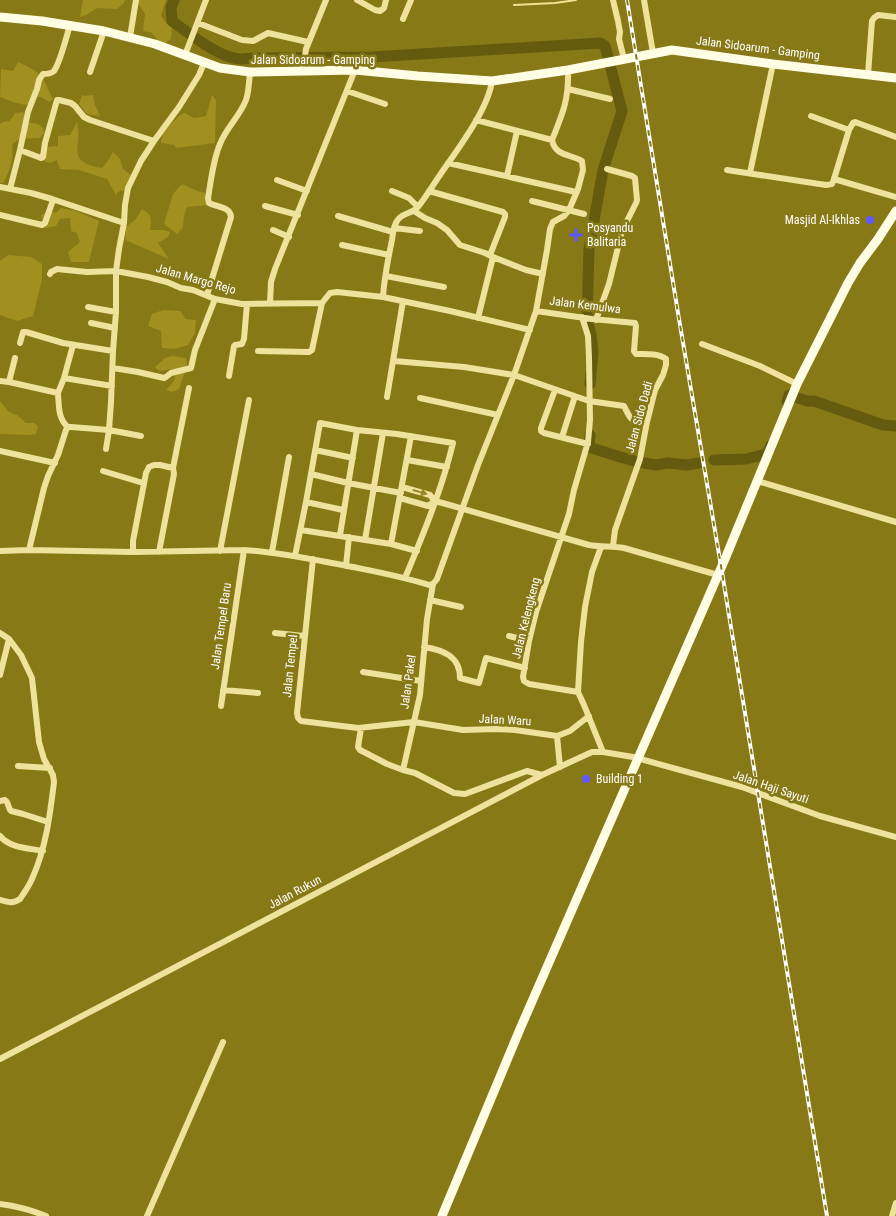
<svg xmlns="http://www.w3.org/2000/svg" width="896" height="1216" viewBox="0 0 896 1216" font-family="'Roboto Condensed',sans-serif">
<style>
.green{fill:#a18f1f}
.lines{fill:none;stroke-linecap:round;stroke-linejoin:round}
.stream{stroke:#f1e290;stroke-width:2}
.river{stroke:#655b0e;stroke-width:11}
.minor{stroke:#eee29d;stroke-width:6}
.major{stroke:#fffde4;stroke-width:9}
.rail-casing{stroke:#fff;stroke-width:4}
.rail{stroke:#887917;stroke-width:2;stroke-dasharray:5.5;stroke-linecap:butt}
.oneway{fill:#97892b}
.poi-dot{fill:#5e5aff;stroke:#887917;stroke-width:2}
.labels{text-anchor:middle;stroke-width:5;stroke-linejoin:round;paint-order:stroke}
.street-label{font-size:12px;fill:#fff;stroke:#887917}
.poi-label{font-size:12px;fill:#fff;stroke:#887917;text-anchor:start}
</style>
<rect width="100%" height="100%" fill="#887917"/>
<path class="green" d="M 83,0 L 125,0 L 124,3 L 117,9 L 97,8 L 86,15 L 80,17 Z
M 138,0 L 166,0 L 161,16 L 166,23 L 172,27 L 171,39 L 162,45 L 152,33 L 143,31 L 145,14 L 138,3 Z
M 18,62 C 43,73 42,76 53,99 L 49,102 L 41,97 L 33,96 L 31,102 L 25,105 L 13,102 L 0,97 L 1,69 L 13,71 Z
M 82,95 L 85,96 L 93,95 L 95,105 L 100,116 L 87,114 L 79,104 Z
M 212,95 L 216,100 L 215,143 L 176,148 L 174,145 L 161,143 C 161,133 175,118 184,113 L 194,118 L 206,116 Z
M 23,112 L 26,122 L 38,124 L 43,128 L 44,133 L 40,138 L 19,139 L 12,145 C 14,159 10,171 3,183 L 0,183 L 0,124 L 3,122 L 10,121 L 15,113 Z
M 77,122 C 83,148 64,161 102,168 L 107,162 L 113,152 L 120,159 L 123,169 L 131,175 L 127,190 L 119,191 L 116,195 L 107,179 L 79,170 L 60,169 L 57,160 L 50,163 L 42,160 L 40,153 L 47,147 L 58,146 L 58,136 L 70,135 Z
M 182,184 L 197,191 L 205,193 L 208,205 L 187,207 L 184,216 L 183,227 L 177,234 L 164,224 L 173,194 Z
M 61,208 L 76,211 L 99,221 L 89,262 L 71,262 L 68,252 L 80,242 L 77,233 L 71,231 L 70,218 L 60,219 L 56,226 L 45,228 L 41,216 L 48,211 L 56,213 Z
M 142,209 C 153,215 151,219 150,230 L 164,230 L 170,232 L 168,237 L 158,243 L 169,259 L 125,240 L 126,227 L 135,220 Z
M 8,255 L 31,257 L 42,264 L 42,279 L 33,316 L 17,321 L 0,315 L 0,261 Z
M 163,310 L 180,311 L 186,319 L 196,320 L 195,333 L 188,345 L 175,349 L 162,348 L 161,331 L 148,326 L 152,314 Z
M 172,356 L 186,358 L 187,365 L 179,389 L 172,392 L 166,390 L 174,381 L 176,374 L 173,369 L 159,371 L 155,367 L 165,358 Z
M 0,401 L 9,412 L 17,415 L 26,423 L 34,423 L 38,426 L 36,434 L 28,435 L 0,434 Z"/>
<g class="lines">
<path class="stream" d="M 514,5 L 555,3 L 576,0"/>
<path class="river" d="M 174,0 L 171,7 L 172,21 C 189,33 220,59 241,59 C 245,59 249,58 253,58 L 372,57 L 600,43 L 605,46 L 622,111 L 603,170 L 589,249 L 587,320 L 591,334 L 593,352 L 590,384
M 787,402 L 789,395 L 807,401 L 814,401 L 883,425 L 896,426
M 590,435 L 589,447 L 620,457 L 638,462 L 656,465 L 668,463 L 687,465 L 699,463
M 714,460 L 746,459 L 767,454 L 771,445"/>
<path class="minor" d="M 357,0 L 375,10 L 380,11 L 384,8 L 386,0
M 613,0 L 618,21 L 620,32 L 619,39 L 624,59
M 644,0 L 653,53
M 403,19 L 411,0
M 198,23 L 242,40 L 253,41 L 268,33 L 308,42
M 130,37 L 136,0
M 185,55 L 206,0
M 303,71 L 306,49 L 326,0
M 90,72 L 104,31
M 868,74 L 872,21 L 874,18 L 878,15 L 896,17
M 568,89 L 610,99
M 347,91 L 385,104
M 811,116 L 849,130
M 476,120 L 552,140
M 20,150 L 41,158 L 43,157 L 45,143 L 57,100 L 59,100 L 71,103 L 75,106 L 84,117 L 90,120 L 154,141
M 448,163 L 576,192
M 727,170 L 826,185 L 832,184 L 834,179 L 896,197
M 750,173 L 773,64
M 507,176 L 517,131
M 834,179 L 849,130 L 853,123 L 855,122 L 896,137
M 277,180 L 307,191
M 0,187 L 31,193 L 52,199 L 124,223
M 10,189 L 20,150 L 28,112 L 37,89 L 39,80 L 43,74 C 47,74 51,74 54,71 C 60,63 67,35 70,25
M 392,191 L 409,198 L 418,207
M 429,191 L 503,212 L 505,214 L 505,217 L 490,255
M 532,201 L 584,214
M 265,206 L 298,215
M 414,211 L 425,218 L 437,223 L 447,230 L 460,245 L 485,253 L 493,257 L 478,318
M 0,215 L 42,225 L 45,223 L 53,200
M 338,216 L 393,232
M 394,228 L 420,231
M 273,230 L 289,237
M 342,245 L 389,255
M 493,257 L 526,270 L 543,274
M 50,274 L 51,272 L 57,269 L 87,272 L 116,271 L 148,277 L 167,282 L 181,288 L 193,290 L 215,299 L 242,304 L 322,303
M 386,276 L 444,287
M 207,295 L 231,217 C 231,207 217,207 209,203 L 208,198 C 211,181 213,160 220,144 C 226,128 240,116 246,100 C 249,91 249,81 250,72
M 383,297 C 384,278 388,259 392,240 C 393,234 393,227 397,221 C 401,213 412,214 418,207 C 426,197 433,185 440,175 C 457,150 488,110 492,81
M 270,303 L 271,282 L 275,269 L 355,70
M 88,307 L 116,312
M 536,311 L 592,319 L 635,323 L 636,326 L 634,351 L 636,354 C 646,354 658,353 666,359 L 666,365 L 663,375 L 655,390 L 647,422 L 640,459 L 615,530 L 613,546
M 596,320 L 609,284 L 622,231 L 636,203 L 637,200 L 635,178 L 632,176 L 607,169
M 91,323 L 115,328
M 20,343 L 23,332 L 26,332 L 63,343 L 113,351
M 702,344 L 760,366 L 797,384
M 258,351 L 309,352 L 312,350 L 322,303 L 330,293 L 337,292 L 383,297 L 450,311 L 530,330
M 394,361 L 464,367 L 514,375 L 589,401 L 624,406 C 632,422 629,419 647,422
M 113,368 L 138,372 L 164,378 L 166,377 L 171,373 L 191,368 L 195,350 L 215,299
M 229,376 L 234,346 L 235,345 L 242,344 L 244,339 L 247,304
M 64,378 L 112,386
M 0,381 L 9,382 L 58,393 C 59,406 58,419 68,427
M 9,382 L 15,358
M 555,390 L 541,428 L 541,431 L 544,433 L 588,444
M 58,393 L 64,378 L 73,345
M 387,397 L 403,301
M 420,398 L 498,415
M 562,437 L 575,396
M 106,449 L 109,430 L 141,436
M 315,450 L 353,458
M 0,451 L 55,463
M 407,460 L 447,467
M 103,471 L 143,483
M 311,474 L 348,483 L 401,493
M 757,481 L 896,522
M 402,487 L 430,495 L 435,501 L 446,504 L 589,545 C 601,547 612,546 624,548 L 718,575
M 400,498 L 428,506 L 435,501
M 306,502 L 343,510
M 301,530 L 391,544 L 417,551
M 340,535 L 357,430
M 365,540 L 383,433
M 391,544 L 411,436
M 601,547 L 592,572 L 585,607 L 581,642 L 578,692 L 584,705 L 603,752
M 29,550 L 44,488 L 48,476 L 58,455 L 66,430 L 68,427 L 71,427 L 109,430 L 111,402 L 113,351 L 116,312 L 116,271 L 119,249 L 124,223 L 125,205 L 128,188 L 141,161 L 154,141 L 179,107 L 199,75 L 204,63
M 0,551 L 29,550 L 133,552 L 244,550 C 277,552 310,559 343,565 C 372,571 401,576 429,585 L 433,584
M 220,551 L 249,400
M 133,552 L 133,541 L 146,473 L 149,467 L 154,465 L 160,465 L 173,468
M 159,552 L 174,474 L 173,468 L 189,388
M 272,552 L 289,457
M 295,556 L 306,502 L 320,423 L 357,430 L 397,434 L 453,443 C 442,489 423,535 405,578
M 313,559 L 297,713 L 298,718 L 301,721 L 358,728 L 414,722 L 463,730 L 497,729 L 515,730 L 557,736 L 570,731 L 589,716
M 346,566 L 349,537
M 430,600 L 461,607
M 0,633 L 9,639 L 21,655 L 32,678 L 39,742 L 44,759 L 53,775 L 54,782 C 50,815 46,848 32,879 C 29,886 24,893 20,899 C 13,904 7,902 0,900
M 275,633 L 304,636
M 509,636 L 529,641
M 424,647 C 443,650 460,656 460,678 L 479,683 L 486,658 L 525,668
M 363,672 L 421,681
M 0,675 L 9,639
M 223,690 L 258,693
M 578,692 L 529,684 L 524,681 L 523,677 L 529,641 L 536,612 L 569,514 L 574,490 L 588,442 L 590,420 L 589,358 L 588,336 L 582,317
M 221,706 L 244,550
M 361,728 L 358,747 L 360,750 L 387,764 L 403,770
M 557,736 L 560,767
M 18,766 L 50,768
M 542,775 L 527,771 L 465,794 L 454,793 L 415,773 L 403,770 L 420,695 L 427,619 L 433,584 L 437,579 L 478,465 L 514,375 L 536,311 L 547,250 L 550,229 L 553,222 L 564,216 L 569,210 L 578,189 L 583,170 L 582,161 C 570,154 555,156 552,140 C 563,113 569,99 568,70
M 0,801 L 5,800 L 7,802 L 10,810 L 11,811 L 23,814 L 48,822
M 0,836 C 10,848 28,848 43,851
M 0,1059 L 542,775 L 592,752 L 603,752 L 633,757 L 742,787 L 820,816 L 896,837
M 0,1204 C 16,1206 31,1210 46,1216
M 147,1216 L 223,1042
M 892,1216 L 896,1203"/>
<path class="major" d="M 0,17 L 42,21 L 104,31 L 155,44 L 220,68 L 250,72 L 355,70 L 418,76 L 492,81 L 568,70 L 672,50 L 773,64 L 896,78
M 442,1216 L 520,1029 L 725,559 L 797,384 L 848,283 L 860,263 L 878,239 L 896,211"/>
<defs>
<path id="rail" d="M 627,0 L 679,319 L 721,566 L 827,1216"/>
</defs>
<use href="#rail" class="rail-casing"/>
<use href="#rail" class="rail"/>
</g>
<defs><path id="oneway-solid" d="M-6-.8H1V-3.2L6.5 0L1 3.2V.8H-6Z" transform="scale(1.25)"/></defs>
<use class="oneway" href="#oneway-solid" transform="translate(420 492) rotate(16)"/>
<g class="poi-dot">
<circle cx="870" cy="220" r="5"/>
<path d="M573.5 227.5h5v5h5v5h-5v5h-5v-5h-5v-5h5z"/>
<circle cx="586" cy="779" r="5"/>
</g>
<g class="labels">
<g class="street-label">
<text transform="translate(758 48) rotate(7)" y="4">Jalan Sidoarum - Gamping</text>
<text x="313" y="64">Jalan Sidoarum - Gamping</text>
<text transform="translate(196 279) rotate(16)" y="4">Jalan Margo Rejo</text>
<text transform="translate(585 305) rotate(7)" y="4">Jalan Kemulwa</text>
<text transform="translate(639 417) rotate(-75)" y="4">Jalan Sido Dadi</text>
<text transform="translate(526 618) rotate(-76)" y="4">Jalan Kelengkeng</text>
<text transform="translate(221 626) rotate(-82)" y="4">Jalan Tempel Baru</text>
<text transform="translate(290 666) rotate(-84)" y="4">Jalan Tempel</text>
<text transform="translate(408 682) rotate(-82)" y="4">Jalan Pakel</text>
<text transform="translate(505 720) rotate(3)" y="4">Jalan Waru</text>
<text transform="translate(771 787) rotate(19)" y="4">Jalan Haji Sayuti</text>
<text transform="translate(295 892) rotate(-28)" y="4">Jalan Rukun</text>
</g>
<g class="poi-label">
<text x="860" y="224" text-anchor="end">Masjid Al-Ikhlas</text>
<text x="587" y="232">Posyandu<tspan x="587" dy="14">Balitaria</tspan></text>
<text x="596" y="783">Building 1</text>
</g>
</g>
</svg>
